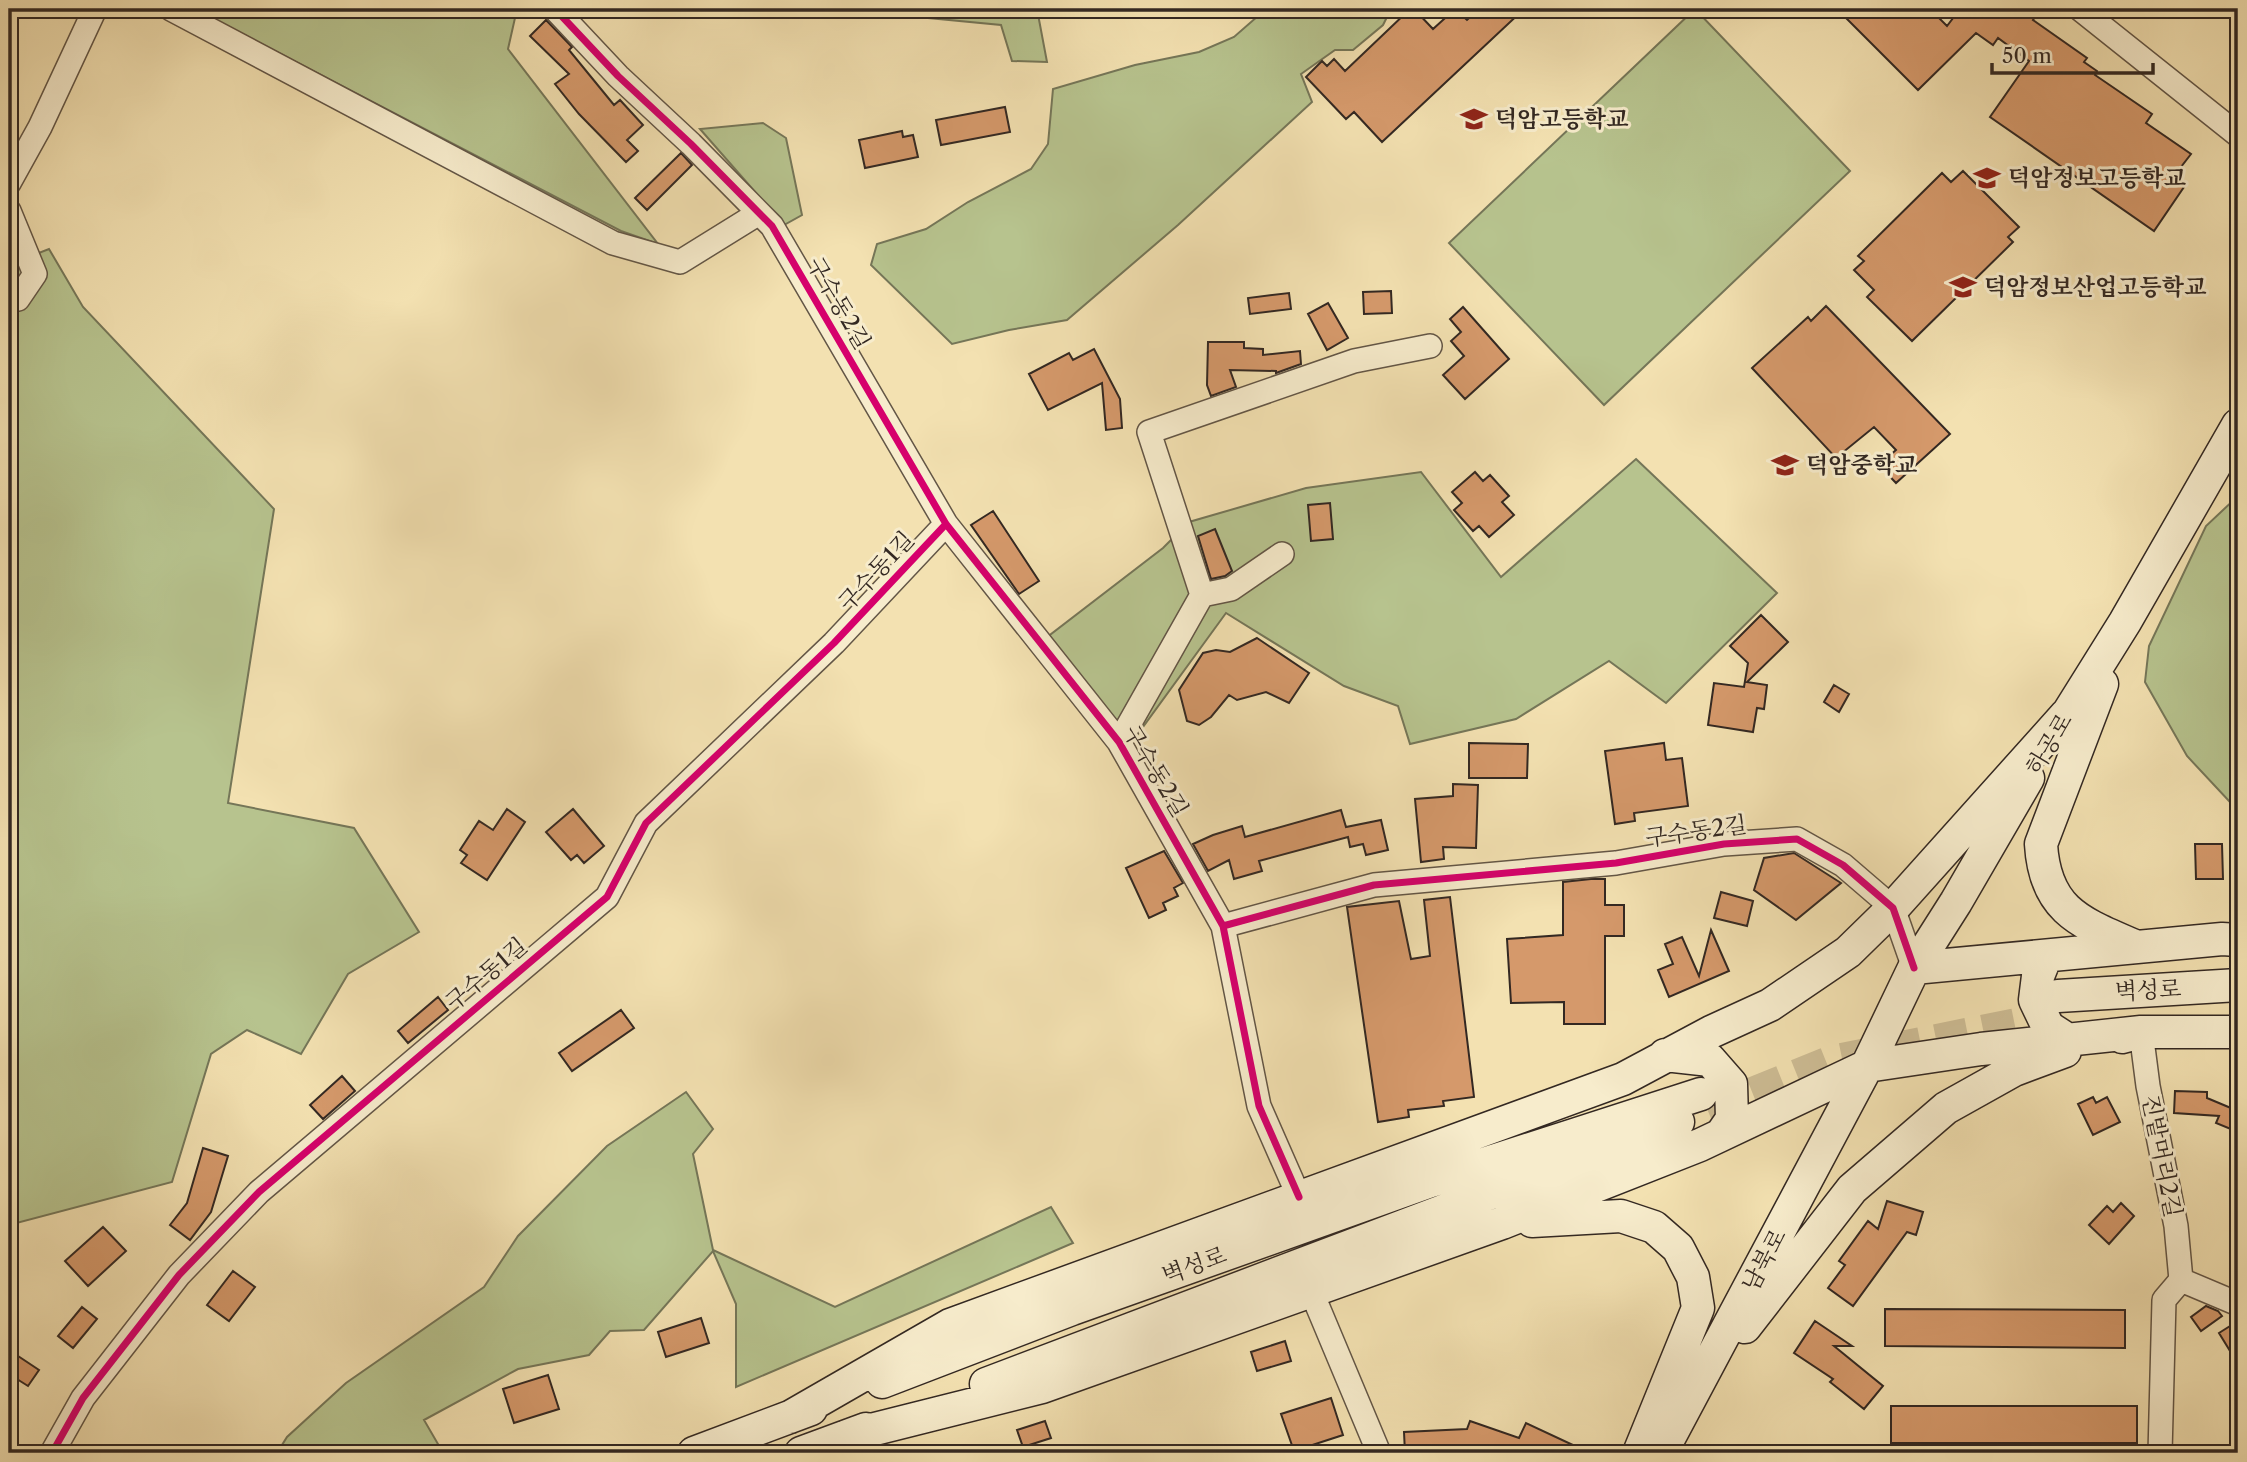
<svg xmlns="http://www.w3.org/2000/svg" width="2247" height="1462" viewBox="0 0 2247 1462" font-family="'Libre Caslon Text','Noto Serif KR',serif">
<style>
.green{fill:#b7c38e;stroke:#757658;stroke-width:2}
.building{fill:#d5996b;stroke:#332822;stroke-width:2}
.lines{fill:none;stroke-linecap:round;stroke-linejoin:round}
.secondary-tunnel{stroke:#cdbc94;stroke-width:32;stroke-dasharray:32 16;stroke-linecap:butt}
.street-casing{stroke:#635646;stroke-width:26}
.secondary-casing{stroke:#332822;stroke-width:35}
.street{stroke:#f7eccc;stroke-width:23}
.secondary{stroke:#f7eccc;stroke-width:32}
.cycleway-casing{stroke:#f7eccc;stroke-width:11}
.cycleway{stroke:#d6006c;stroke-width:7}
.labels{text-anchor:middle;stroke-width:6;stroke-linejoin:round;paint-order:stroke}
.poi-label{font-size:23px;font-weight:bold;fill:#332822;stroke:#f7eccc;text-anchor:start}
.street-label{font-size:23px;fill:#332822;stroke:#f7eccc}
</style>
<rect width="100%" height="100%" fill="#f3e1b1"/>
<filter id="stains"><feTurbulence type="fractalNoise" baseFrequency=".00286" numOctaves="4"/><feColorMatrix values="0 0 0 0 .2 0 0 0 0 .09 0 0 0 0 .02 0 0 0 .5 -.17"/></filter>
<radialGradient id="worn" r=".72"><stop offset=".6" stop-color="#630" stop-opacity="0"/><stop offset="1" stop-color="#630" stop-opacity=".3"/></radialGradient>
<path class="green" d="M 194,9 L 517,9 L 508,49 L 658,244 L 621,231 Z
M 834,9 L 1037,9 L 1047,62 L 1012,61 L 1001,25 Z
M 1266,9 L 1391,9 L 1383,25 L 1353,50 L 1335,50 L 1301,74 L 1312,102 L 1178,225 L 1067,320 L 1009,330 L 952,344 L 871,265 L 877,244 L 926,229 L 968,202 L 1031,169 L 1048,144 L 1053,89 L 1135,65 L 1199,52 L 1234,37 Z
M 1695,9 L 1850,171 L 1604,405 L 1449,243 Z
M 763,123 L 786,138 L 802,215 L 784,225 L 700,129 Z
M 49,249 L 83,307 L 274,509 L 228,803 L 354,828 L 419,932 L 348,974 L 301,1054 L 247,1030 L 211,1054 L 172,1182 L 9,1225 L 9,254 L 13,263 Z
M 1636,459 L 1777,593 L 1666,703 L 1609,661 L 1516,719 L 1410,744 L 1398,706 L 1344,686 L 1226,613 L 1132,742 L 1046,638 L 1163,548 L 1189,522 L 1306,488 L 1421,472 L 1501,577 Z
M 2238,496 L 2238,791 L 2229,801 L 2187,756 L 2145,682 L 2149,646 L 2206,526 Z
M 686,1092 L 713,1129 L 693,1154 L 713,1250 L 835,1307 L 1051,1207 L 1073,1243 L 736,1387 L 736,1304 L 713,1251 L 644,1330 L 610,1331 L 589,1355 L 518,1369 L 424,1420 L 442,1451 L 448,1453 L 277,1453 L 287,1437 L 346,1383 L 484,1287 L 518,1236 L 607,1146 Z"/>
<path class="building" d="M 1410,9 L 1414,9 L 1433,29 L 1455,9 L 1467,20 L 1479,9 L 1524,9 L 1382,142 L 1354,112 L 1346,119 L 1306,77 L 1322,61 L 1327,66 L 1334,59 L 1345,71 Z
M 1837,9 L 1930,9 L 1947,26 L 1960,9 L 2041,9 L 2033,20 L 2087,58 L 2084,62 L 2097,71 L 2095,75 L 2152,114 L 2146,123 L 2191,154 L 2174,176 L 2186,184 L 2154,231 L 1990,117 L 2029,61 L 1998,38 L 1993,45 L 1976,33 L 1918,90 Z
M 546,20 L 572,47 L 569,50 L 614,105 L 620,100 L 643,125 L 627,140 L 638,151 L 626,162 L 579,114 L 555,84 L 569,74 L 530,36 Z
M 1005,107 L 1010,132 L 941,145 L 936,120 Z
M 902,131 L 903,137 L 913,135 L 918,157 L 865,168 L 859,140 Z
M 681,153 L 692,165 L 647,210 L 635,198 Z
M 1963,171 L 2019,227 L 2008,237 L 2013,242 L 1912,341 L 1867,297 L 1874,290 L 1854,270 L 1864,261 L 1858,256 L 1942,173 L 1951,182 Z
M 1391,291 L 1392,313 L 1364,314 L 1363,292 Z
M 1289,293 L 1291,309 L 1250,314 L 1248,298 Z
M 1328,303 L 1348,338 L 1327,350 L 1308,314 Z
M 1826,306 L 1950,434 L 1896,483 L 1879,465 L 1896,450 L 1874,427 L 1836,458 L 1752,368 L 1808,317 L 1811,321 Z
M 1463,307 L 1509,359 L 1465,399 L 1443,375 L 1464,356 L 1451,341 L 1461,332 L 1450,319 Z
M 1208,342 L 1244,342 L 1244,348 L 1263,349 L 1263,355 L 1300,351 L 1301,364 L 1276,373 L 1276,371 L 1230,370 L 1236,387 L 1211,396 L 1207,385 Z
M 1094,349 L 1120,399 L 1122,428 L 1106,430 L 1102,383 L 1048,410 L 1029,374 L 1069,353 L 1073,360 Z
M 1475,472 L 1483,481 L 1490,475 L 1509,496 L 1502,502 L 1514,515 L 1489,537 L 1479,526 L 1473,531 L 1454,510 L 1462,503 L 1452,492 Z
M 1330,503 L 1333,539 L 1311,541 L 1308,505 Z
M 993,511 L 1039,581 L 1019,594 L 971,525 Z
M 1215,529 L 1232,571 L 1225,576 L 1211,579 L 1198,536 Z
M 1761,615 L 1788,642 L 1747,682 L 1767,685 L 1764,709 L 1757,708 L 1753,732 L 1708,725 L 1714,683 L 1744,687 L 1748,663 L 1730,646 Z
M 1257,638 L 1309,673 L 1289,703 L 1266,692 L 1237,700 L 1229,695 L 1211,717 L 1199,725 L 1187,721 L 1179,690 L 1203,653 L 1216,650 L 1230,652 Z
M 1834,685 L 1849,694 L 1839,712 L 1824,702 Z
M 1469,743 L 1528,744 L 1527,778 L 1469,778 Z
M 1664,743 L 1666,760 L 1682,758 L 1688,806 L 1634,813 L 1635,821 L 1615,824 L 1605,751 Z
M 1453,784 L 1478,785 L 1476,848 L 1443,847 L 1444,859 L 1421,862 L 1415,799 L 1453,796 Z
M 507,809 L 525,822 L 487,880 L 461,863 L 467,855 L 460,850 L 479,821 L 493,830 Z
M 573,809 L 604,846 L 584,863 L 577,855 L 571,860 L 546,832 Z
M 1341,810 L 1346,827 L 1381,820 L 1388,850 L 1366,855 L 1363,844 L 1350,847 L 1348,837 L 1259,861 L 1262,871 L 1234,879 L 1229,860 L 1208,871 L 1193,844 L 1213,835 L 1242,826 L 1245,837 Z
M 2195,844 L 2222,844 L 2223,879 L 2196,879 Z
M 1164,851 L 1183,883 L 1174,888 L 1178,896 L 1163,903 L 1166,910 L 1149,918 L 1126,868 Z
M 1794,853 L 1841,883 L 1796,920 L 1754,890 L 1764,858 Z
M 1591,879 L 1605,879 L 1605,905 L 1624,905 L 1624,936 L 1605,936 L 1605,1024 L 1564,1024 L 1564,1002 L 1511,1003 L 1507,939 L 1563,935 L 1563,882 Z
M 1721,892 L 1753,901 L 1747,926 L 1714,918 Z
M 1450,897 L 1474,1097 L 1443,1101 L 1444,1106 L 1408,1110 L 1409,1117 L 1378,1122 L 1347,907 L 1399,901 L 1411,959 L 1430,956 L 1424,900 Z
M 1711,930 L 1729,971 L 1669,997 L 1658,970 L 1673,964 L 1665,944 L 1682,937 L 1699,976 Z
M 438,997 L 448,1010 L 408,1043 L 398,1031 Z
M 621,1010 L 634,1028 L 572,1071 L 559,1053 Z
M 342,1076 L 355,1091 L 323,1119 L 310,1105 Z
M 2175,1091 L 2207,1092 L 2207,1098 L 2238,1111 L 2238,1132 L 2216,1123 L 2219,1116 L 2174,1113 Z
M 2093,1097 L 2096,1103 L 2107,1097 L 2120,1122 L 2093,1135 L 2078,1104 Z
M 203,1148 L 228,1156 L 211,1212 L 190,1240 L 170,1225 L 187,1203 Z
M 1887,1201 L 1923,1212 L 1916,1235 L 1907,1232 L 1853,1306 L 1828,1288 L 1845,1265 L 1839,1261 L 1868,1221 L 1878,1229 Z
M 2121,1203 L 2134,1216 L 2109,1244 L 2089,1225 L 2107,1206 L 2113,1212 Z
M 103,1227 L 126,1251 L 88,1286 L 65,1261 Z
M 233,1271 L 255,1287 L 229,1321 L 207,1305 Z
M 2206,1306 L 2218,1311 L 2222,1316 L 2201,1331 L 2191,1317 Z
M 82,1307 L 97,1319 L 73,1348 L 58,1336 Z
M 1885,1309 L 2125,1310 L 2125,1348 L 1885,1346 Z
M 701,1318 L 709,1343 L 666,1357 L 658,1332 Z
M 1815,1321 L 1852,1346 L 1834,1346 L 1883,1386 L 1864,1409 L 1830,1382 L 1833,1379 L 1794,1353 Z
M 2238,1321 L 2238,1364 L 2219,1333 Z
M 1285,1341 L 1291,1361 L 1257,1371 L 1251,1352 Z
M 9,1350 L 39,1370 L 28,1386 L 9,1374 Z
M 548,1375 L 559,1409 L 514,1423 L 503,1389 Z
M 1331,1398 L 1343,1435 L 1294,1451 L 1281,1414 Z
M 1891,1406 L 2137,1406 L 2137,1443 L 1891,1443 Z
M 1045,1421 L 1051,1438 L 1023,1447 L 1017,1430 Z
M 1470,1421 L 1519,1438 L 1526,1423 L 1590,1453 L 1405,1453 L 1404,1432 L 1467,1429 Z"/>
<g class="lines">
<path class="secondary-tunnel" d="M 1708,1111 L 1832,1061 L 2066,1014"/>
<defs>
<path id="street" d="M 171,9 L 613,243 L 680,262 L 759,213
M 555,9 L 618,76 L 691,144 L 772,226 L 946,524 L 1119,742 L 1223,926 L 1259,1106 L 1299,1197
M 2080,9 L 2238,135
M 9,183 L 40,127 L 95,9
M 9,211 L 35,274 L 18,299 L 9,300
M 1202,595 L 1231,589 L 1282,554
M 1119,742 L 1202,595 L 1149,432 L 1354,361 L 1430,346
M 1223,926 L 1374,885 L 1616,863 L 1724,844 L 1797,839 L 1843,865 L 1893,908 L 1914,968
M 2141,1032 L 2148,1086 L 2176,1226 L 2181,1280 L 2164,1300 L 2160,1453
M 2181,1280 L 2238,1304
M 1316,1288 L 1312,1293 L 1379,1453
M 52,1453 L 83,1398 L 179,1275 L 259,1192 L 607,897 L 646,823 L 834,643 L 946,524"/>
<path id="secondary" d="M 2102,684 L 2041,844 C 2045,912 2082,923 2137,947
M 2055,734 L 2125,622 L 2238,425
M 2046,956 L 2038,976 L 2035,1000 L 2048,1027 L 2068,1040
M 1914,968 L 2222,939 L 2238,940
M 2058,996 L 2238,985
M 2122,1037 L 2141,1032 L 2238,1032
M 1665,1055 L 1710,1060 L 1731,1084 L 1732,1119 L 1721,1135
M 1532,1221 L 1621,1216 L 1654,1227 L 1678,1248 L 1693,1277 L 1698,1308 L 1639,1453
M 1745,1327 L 1852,1189 L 1946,1108 L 2014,1070 L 2065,1051
M 882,1382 L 1072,1309 L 1431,1181 L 1701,1094
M 986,1384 L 1678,1122
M 790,1417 L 950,1325 L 1623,1079 L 1711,1032 L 1770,1005 L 1848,952 L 1893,908 L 2066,715
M 847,1436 L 1042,1387 L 1502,1223 L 1700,1145 L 1867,1066 L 1981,1049 L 2141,1032
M 694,1453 L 811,1409
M 801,1453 L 866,1429
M 1661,1453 L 1867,1066 L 1914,968 L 1956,902 L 2028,778"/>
</defs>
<use href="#street" class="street-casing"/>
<use href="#secondary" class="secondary-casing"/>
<use href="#street" class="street"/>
<use href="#secondary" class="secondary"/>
<defs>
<path id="cycleway" d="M 555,9 L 618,76 L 691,144 L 772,226 L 946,524 L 1119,742 L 1223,926 L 1259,1106 L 1299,1197
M 1223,926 L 1374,885 L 1616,863 L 1724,844 L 1797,839 L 1843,865 L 1893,908 L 1914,968
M 52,1453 L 83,1398 L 179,1275 L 259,1192 L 607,897 L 646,823 L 834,643 L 946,524"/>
</defs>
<use href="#cycleway" class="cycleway-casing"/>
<use href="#cycleway" class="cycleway"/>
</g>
<defs>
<symbol id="school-bare" viewBox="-9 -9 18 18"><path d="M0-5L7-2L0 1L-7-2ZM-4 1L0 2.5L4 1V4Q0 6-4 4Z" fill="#8f2418" stroke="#f7eccc" stroke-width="2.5" paint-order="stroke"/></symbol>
</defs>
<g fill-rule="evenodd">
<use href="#school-bare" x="1455" y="100" width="38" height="38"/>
<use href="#school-bare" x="1968" y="159" width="38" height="38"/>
<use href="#school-bare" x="1944" y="268" width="38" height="38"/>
<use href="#school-bare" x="1766" y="446" width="38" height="38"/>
</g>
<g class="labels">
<g class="poi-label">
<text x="1495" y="127">덕암고등학교</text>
<text x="2008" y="186">덕암정보고등학교</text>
<text x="1984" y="295">덕암정보산업고등학교</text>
<text x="1806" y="473">덕암중학교</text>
</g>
<g class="street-label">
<text transform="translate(839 303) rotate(60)" y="8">구수동2길</text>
<text transform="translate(876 571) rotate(-47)" y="8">구수동1길</text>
<text transform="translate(2049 744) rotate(-59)" y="8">하공로</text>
<text transform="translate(1156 771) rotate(59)" y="8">구수동2길</text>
<text transform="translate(1696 831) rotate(-8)" y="8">구수동2길</text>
<text transform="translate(486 974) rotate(-40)" y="8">구수동1길</text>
<text transform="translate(2148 990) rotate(-3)" y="8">벽성로</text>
<text transform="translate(2162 1156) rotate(79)" y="8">진밭머리2길</text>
<text transform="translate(1764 1260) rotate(-62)" y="8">남북로</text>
<text transform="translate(1194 1265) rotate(-20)" y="8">벽성로</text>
</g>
</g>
<rect width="2247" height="1462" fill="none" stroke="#f3e1b1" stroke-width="35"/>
<rect x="10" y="10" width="2226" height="1441" fill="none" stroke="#332822" stroke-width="3.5"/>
<rect x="18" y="18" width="2212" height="1427" fill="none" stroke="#332822" stroke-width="2"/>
<path d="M1992 63v10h161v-10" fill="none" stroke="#332822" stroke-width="3.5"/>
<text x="2002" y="63" font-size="21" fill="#332822" stroke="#f7eccc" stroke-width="5" paint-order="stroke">50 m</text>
<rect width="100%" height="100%" filter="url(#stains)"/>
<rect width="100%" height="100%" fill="url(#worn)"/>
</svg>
